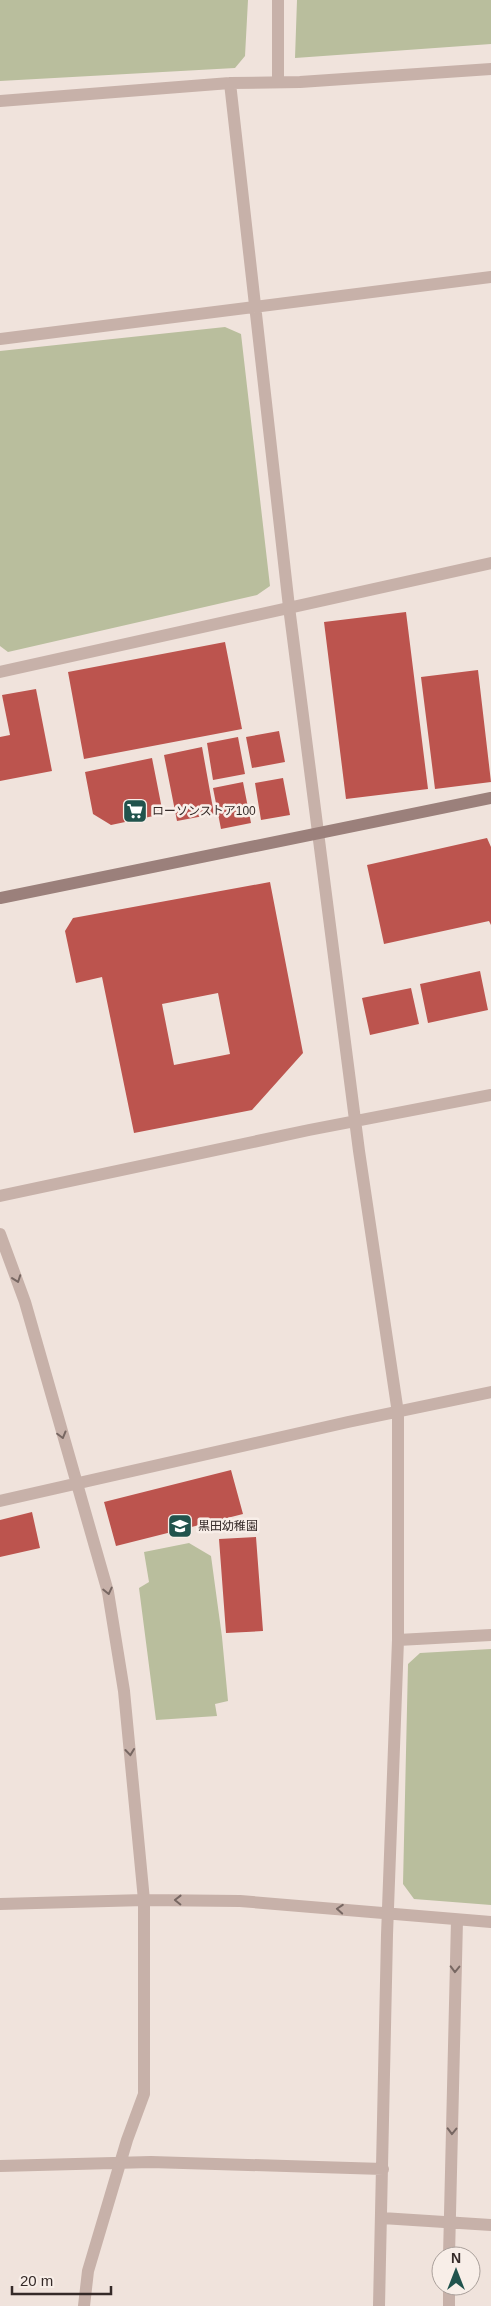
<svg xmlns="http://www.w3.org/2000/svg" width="491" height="2306" viewBox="0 0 491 2306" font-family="Helvetica,'Noto Sans JP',sans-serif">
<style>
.green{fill:#b9be9d}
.building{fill:#bc544e;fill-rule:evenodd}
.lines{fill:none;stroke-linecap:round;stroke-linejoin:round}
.street{stroke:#c7b1a9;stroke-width:12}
.secondary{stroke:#9b807b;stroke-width:12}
.oneway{stroke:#776762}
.labels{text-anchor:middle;stroke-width:5;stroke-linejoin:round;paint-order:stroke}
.poi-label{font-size:12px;fill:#352a28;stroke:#f8eee8;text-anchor:start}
</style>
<rect width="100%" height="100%" fill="#f0e3dc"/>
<path class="green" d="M 0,0 L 248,0 L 245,56 L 235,68 L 0,81 Z
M 297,0 L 491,0 L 491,44 L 295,58 Z
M 225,327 L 241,334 L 270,586 L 257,595 L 8,652 L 0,646 L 0,351 Z
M 189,1543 L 211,1556 L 222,1637 L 228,1701 L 215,1704 L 217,1716 L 156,1720 L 139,1588 L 149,1582 L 144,1552 Z
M 491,1649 L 491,1905 L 414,1899 L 403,1884 L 408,1664 L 420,1653 Z"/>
<path class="building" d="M 406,612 L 428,789 L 346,799 L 324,622 Z
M 225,642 L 242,729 L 84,759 L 68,672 Z
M 478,670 L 491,782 L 435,789 L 421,677 Z
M 36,689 L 52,771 L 0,781 L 0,737 L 10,735 L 2,695 Z
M 279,731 L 285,762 L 252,768 L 246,737 Z
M 238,737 L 245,774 L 213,780 L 207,743 Z
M 202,747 L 214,814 L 177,821 L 164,755 Z
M 152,758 L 163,814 L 111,825 L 93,814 L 85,772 Z
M 283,778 L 290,815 L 261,820 L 255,783 Z
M 243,782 L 251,823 L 221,829 L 213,788 Z
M 487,838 L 491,847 L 491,925 L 489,921 L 384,944 L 367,865 Z
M 270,882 L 303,1053 L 252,1110 L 134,1133 L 102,977 L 76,983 L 65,931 L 73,918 ZM 218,993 L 230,1054 L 174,1065 L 162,1004 Z
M 480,971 L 488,1010 L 428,1023 L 420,984 Z
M 411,988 L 419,1024 L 370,1035 L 362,998 Z
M 231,1470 L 243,1514 L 116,1546 L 104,1502 Z
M 32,1512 L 40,1548 L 0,1557 L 0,1520 Z
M 256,1537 L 263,1631 L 226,1633 L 219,1539 Z"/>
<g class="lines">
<path class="street" d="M 278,0 L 278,82
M 230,83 L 289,607 L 359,1151 L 398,1413 L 398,1640 L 387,1935 L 379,2306
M 0,101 L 230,83 L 300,82 L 491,69
M 0,339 L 491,277
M 0,672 L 491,563
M 0,1196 L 309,1130 L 491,1095
M 0,1234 L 25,1302 L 108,1592 L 124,1691 L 144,1900 L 144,2094 L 127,2140 L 88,2271 L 84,2306
M 0,1501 L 348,1422 L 491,1392
M 398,1640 L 491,1635
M 0,1904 L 144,1900 L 240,1901 L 491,1922
M 0,2166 L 151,2162 L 383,2169
M 382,2218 L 491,2225
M 449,2256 L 457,1920
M 449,2306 L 449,2286"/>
<path class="secondary" d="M 0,898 L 491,798"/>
</g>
<defs><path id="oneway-chevron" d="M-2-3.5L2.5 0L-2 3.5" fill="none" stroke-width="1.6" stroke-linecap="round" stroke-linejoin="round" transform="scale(1.25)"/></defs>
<g class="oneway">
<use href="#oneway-chevron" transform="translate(17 1279) rotate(70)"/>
<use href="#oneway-chevron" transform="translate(62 1435) rotate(75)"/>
<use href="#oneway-chevron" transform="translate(108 1591) rotate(77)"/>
<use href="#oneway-chevron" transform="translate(130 1752) rotate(84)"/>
<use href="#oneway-chevron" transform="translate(178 1900) rotate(-179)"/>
<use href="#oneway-chevron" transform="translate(340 1909) rotate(-176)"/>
<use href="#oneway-chevron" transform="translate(455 1969) rotate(91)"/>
<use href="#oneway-chevron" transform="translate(452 2131) rotate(91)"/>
</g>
<defs>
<symbol id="supermarket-square" viewBox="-11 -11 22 22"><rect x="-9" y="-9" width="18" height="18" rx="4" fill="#21534d" stroke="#f8eee8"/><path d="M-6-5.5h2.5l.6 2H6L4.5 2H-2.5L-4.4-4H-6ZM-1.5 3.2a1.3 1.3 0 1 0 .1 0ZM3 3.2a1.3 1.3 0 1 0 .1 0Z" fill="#fff"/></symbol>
<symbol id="school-square" viewBox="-11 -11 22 22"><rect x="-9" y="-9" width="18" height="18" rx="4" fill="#21534d" stroke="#f8eee8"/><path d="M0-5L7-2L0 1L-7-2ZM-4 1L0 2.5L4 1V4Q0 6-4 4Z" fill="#fff"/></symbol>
</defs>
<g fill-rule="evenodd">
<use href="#supermarket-square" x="121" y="797" width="28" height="28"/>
<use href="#school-square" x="166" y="1512" width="28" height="28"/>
</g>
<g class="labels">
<g class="poi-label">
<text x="152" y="815">ローソンストア100</text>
<text x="198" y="1530">黒田幼稚園</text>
</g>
</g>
<g transform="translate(456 2271)"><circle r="24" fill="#f8eee8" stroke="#aaa09b"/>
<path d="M0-4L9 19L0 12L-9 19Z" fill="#21534d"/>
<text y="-8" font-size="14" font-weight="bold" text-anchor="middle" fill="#352a28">N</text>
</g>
<path d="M12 2286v8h99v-8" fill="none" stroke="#352a28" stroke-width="2.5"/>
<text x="20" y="2286" font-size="15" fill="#352a28" stroke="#f8eee8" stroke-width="4" paint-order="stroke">20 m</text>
</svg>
